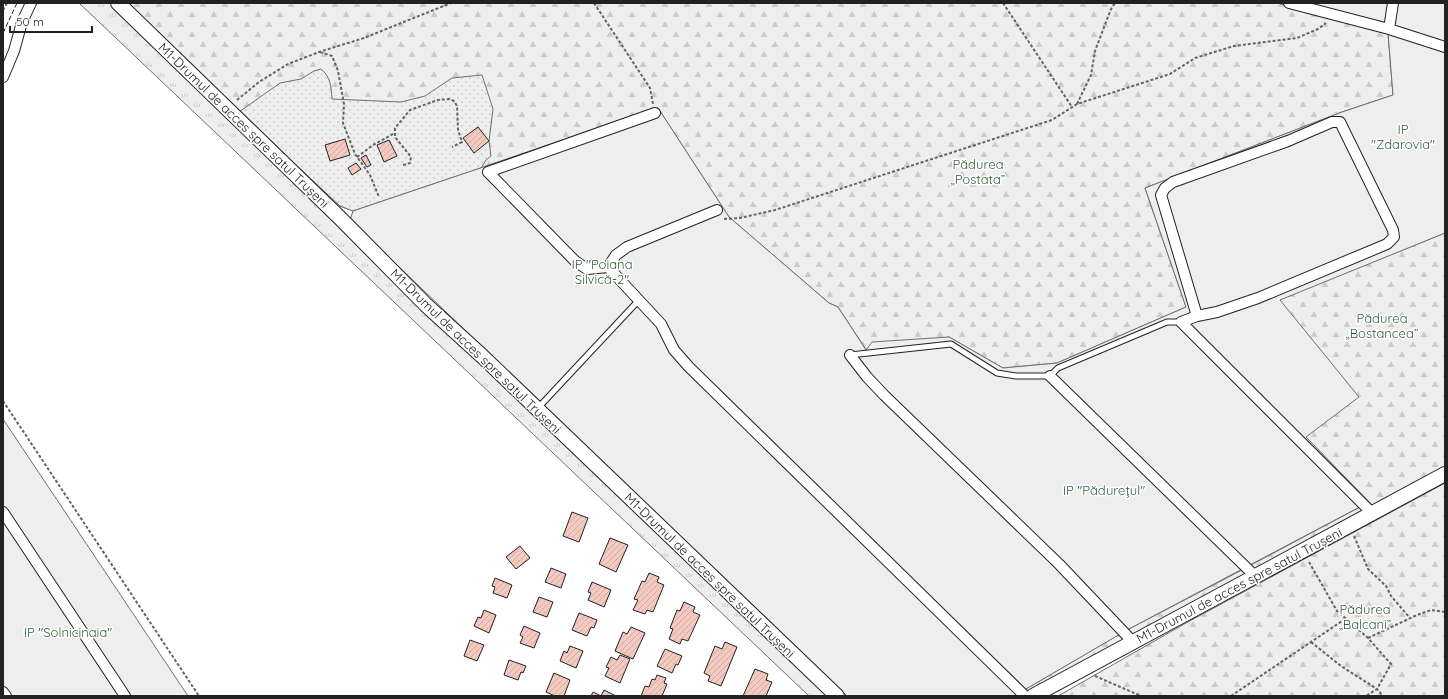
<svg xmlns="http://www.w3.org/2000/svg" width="1448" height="699" viewBox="0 0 1448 699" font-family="Quicksand,sans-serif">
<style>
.grass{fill:url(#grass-tufts);stroke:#6f6f6f}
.forest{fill:url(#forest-firs);stroke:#6f6f6f}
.park{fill:url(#park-dots);stroke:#6f6f6f}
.garden{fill:#eee;stroke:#6f6f6f}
.building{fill:url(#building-hatch);stroke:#222}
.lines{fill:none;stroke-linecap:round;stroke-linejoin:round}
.lane-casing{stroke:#222;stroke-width:7}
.street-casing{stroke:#222;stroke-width:12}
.secondary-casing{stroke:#222;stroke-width:16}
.path{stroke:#646464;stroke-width:2;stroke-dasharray:3 2;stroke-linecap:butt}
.lane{stroke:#fff;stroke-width:5}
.street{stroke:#fff;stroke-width:10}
.secondary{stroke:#fff;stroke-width:14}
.fence{stroke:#222;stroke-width:1;stroke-dasharray:5 2;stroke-linecap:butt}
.labels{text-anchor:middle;stroke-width:3;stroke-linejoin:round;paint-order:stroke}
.street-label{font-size:13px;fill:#222;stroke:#fff}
.park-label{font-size:13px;fill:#2f5e38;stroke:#fff}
</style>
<defs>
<pattern id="grass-tufts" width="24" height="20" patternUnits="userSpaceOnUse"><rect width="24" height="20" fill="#eee"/><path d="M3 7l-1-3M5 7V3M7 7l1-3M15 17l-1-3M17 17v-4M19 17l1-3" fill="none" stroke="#ccc"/></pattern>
<pattern id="forest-firs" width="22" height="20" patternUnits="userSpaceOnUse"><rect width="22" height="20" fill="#eee"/><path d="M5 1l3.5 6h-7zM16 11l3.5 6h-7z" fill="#ccc"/></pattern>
<pattern id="park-dots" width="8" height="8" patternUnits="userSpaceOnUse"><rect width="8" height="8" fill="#eee"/><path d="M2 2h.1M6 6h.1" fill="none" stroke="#ccc" stroke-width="1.8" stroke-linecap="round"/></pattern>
<pattern id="building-hatch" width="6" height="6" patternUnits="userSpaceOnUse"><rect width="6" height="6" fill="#f3c9c0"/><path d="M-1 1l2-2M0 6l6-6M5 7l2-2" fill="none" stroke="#d0aca5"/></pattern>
</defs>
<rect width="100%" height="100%" fill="#fff"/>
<path class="grass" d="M 79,3 L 110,3 L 271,160 L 827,696 L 809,696 Z"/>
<path class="forest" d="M 128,3 L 1278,3 L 1388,33 L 1393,95 L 1342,112 L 1145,188 L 1186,307 L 1057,363 L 1003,368 L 949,337 L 867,351 L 838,307 L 829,303 L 729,217 L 658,108 L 353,211 L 340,206 L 247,120 Z
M 1445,233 L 1445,468 L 1373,506 L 1306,437 L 1280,299 Z
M 1445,483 L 1445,696 L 1058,696 L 1186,623 Z
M 1360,507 L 1364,511 L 1257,572 L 1251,565 Z
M 1242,570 L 1250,577 L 1135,636 L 1127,630 Z
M 1120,634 L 1124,642 L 1030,693 L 1024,690 Z"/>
<path class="park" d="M 321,69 C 331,77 331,87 332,99 L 401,102 L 425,96 L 452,78 L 482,75 L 493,109 L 489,141 L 491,156 L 486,160 L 481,168 L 353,211 L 340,206 L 239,112 L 280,83 L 301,79 L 314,71 Z"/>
<path class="garden" d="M 1278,3 L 1445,3 L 1445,233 L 1280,300 L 1359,397 L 1306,437 L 1369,502 L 1127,630 L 1014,696 L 847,696 L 350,220 L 353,211 L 658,108 L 729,217 L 829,303 L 838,307 L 866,350 L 872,342 L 949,337 L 1003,368 L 1057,363 L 1186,307 L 1145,188 L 1342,112 L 1393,95 L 1388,33 Z
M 3,419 L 188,696 L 3,696 Z"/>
<path class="building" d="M 478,127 L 489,141 L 474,153 L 463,138 Z
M 345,139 L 350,155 L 330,161 L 325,145 Z
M 389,140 L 397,156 L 384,162 L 377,145 Z
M 366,155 L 371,165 L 367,167 L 361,158 Z
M 356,163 L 361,169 L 352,175 L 348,168 Z
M 572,512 L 588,518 L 579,542 L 563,536 Z
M 610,538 L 628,545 L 616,572 L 599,564 Z
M 520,546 L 530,558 L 516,569 L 506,557 Z
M 551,568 L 566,574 L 561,588 L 545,582 Z
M 649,573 L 659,577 L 657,582 L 664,585 L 653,612 L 647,610 L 645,614 L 633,610 L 638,600 L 634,599 L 642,581 L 645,582 Z
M 495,578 L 512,585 L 507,598 L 493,593 L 495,587 L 492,586 Z
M 592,582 L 611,590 L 604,607 L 588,600 L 591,593 L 588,592 Z
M 539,597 L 553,602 L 547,617 L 533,612 Z
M 684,602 L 695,607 L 693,612 L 700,615 L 688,641 L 682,639 L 680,644 L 669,639 L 673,629 L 670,628 L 677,610 L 680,611 Z
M 484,610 L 496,615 L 489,633 L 474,626 L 478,617 L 481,618 Z
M 579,613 L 597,620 L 594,628 L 591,627 L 587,636 L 572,630 Z
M 524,626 L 540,633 L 534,648 L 520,643 L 523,637 L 520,635 Z
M 631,627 L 645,633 L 633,659 L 615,651 L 623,632 L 627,634 Z
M 470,640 L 484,645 L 477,661 L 464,656 Z
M 725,642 L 737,647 L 721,686 L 708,681 L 710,676 L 704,673 L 715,646 L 722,649 Z
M 570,646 L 583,651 L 576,668 L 560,661 L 564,651 L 567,653 Z
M 665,649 L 682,656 L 678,665 L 676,664 L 672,673 L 657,666 Z
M 620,655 L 630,659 L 620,683 L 605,676 L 609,668 L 606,667 L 611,657 L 617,660 Z
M 509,660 L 526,666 L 523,673 L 521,672 L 518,680 L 504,675 Z
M 755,669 L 768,674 L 766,680 L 772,682 L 766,696 L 743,696 Z
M 554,673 L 570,680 L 564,696 L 555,696 L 546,692 Z
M 657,675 L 666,678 L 664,683 L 667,684 L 662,696 L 641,696 L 645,686 L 649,687 L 652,679 L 655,680 Z
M 604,690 L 616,696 L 591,696 L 593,692 L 601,696 Z"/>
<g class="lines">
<defs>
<path id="lane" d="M 850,355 L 951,344 L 997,373 L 1016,376 L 1050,376 L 1058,368 L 1167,322 L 1181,322
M 538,408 L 639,300"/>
<path id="street" d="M 1289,3 L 1389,29 L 1445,47
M 1389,29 L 1393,3
M 3,77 L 14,51 L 22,22 L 31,3
M 655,113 L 488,172 L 575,261 L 587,269 L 608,267 L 661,324 L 674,350 L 689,367 L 1025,696
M 608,267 L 616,255 L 627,247 L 717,210
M 1197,316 L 1161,195 L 1165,188 L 1173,182 L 1288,141 L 1332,122 L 1340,122 L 1393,230 L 1394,237 L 1387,244 L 1258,298 L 1217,312 L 1197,316 L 1181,322 L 1372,513
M 850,355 L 867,377 L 884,395 L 1059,564 L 1133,642
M 1050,376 L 1256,577
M 3,512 L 125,696
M 3,692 L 6,696"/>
<path id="secondary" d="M 118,3 L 340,218 L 426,305 L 482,356 L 837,696
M 1033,696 L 1445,474"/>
</defs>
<use href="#lane" class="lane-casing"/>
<use href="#street" class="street-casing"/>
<use href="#secondary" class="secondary-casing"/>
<path class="path" d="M 594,3 L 650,88 L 653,104
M 1003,3 L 1072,107
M 3,10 L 7,3
M 320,52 L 332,56 L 338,71 L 344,104 L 343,123 L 355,154 L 370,175 L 379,197
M 237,100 L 259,82 L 288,64 L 319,52 L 364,38 L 451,3
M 1077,104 L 1091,75 L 1095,51 L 1111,9 L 1115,3
M 357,157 L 373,145 L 395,133
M 403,165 L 410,163 L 411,157 L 395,137 L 395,128 L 410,110 L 438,100 L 449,99 L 454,101 L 457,106 L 458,130 L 462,142 L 452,147
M 724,219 L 740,218 L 775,210 L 1052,120 L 1077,104 L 1170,74 L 1195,58 L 1234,46 L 1297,38 L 1318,29 L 1326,23
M 3,401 L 199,696
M 1354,536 L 1368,569 L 1386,586 L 1391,596 L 1410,618
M 1309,562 L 1337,611 L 1368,638 L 1391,664 L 1377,689 L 1366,696
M 1368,638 L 1417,615 L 1431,610 L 1445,612
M 1311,642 L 1341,666 L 1377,689 L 1383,696
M 1095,676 L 1141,696
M 1231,696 L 1345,619"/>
<use href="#lane" class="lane"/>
<use href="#street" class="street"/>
<use href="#secondary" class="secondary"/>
<path class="fence" d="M 3,33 L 17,3"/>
</g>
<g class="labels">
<g class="street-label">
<text transform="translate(244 125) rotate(44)" y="5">M1-Drumul de acces spre satul Trușeni</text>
<text transform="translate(476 351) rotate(44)" y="5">M1-Drumul de acces spre satul Trușeni</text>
<text transform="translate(710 575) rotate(44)" y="5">M1-Drumul de acces spre satul Trușeni</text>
<text transform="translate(1239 585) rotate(-28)" y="5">M1-Drumul de acces spre satul Trușeni</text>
</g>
<g class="park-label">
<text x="1403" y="134">IP<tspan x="1403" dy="15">"Zdarovia"</tspan></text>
<text x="978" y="169">Pădurea<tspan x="978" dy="15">„Postata”</tspan></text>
<text x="602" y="269">IP "Poiana<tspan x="602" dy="15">Silvică-2"</tspan></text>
<text x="1382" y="323">Pădurea<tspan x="1382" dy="15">„Bostancea”</tspan></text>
<text x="1104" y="495">IP "Pădurețul"</text>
<text x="1365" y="614">Pădurea<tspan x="1365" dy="15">„Balcani”</tspan></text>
<text x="68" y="637">IP "Solnicinaia"</text>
</g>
</g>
<rect width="1448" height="699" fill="none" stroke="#222222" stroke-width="8"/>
<path d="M10 26v6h82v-6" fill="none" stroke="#222222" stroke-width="2"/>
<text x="16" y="26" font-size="12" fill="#222222" stroke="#ffffff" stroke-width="3" paint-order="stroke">50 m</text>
</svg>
